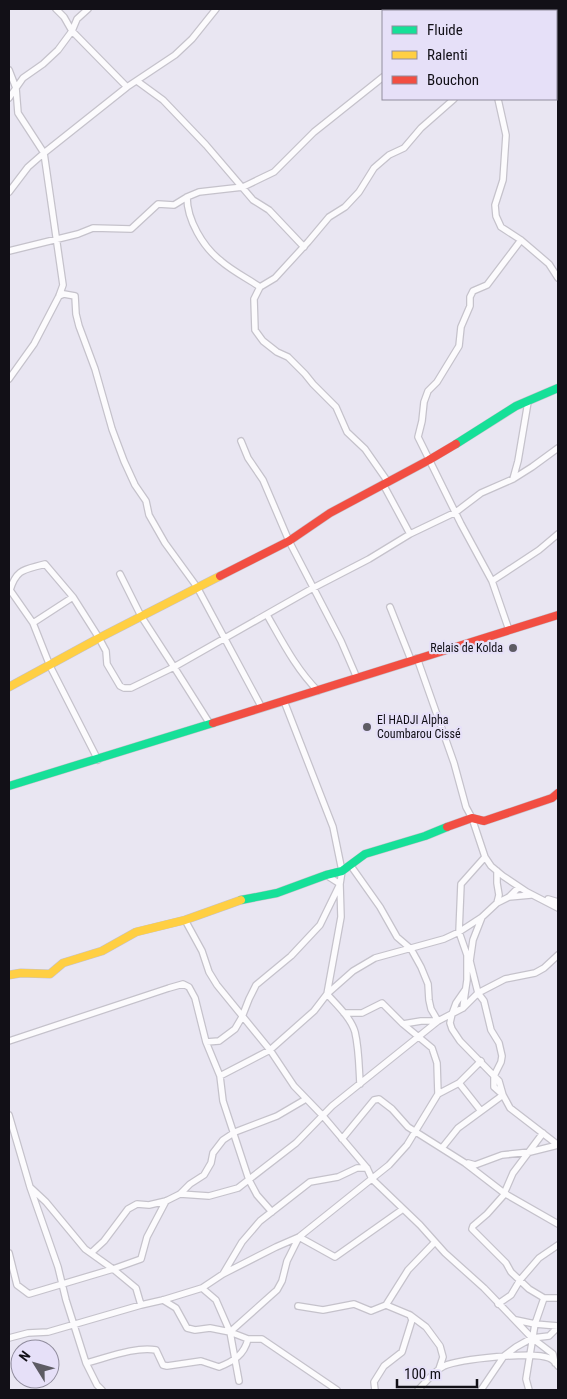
<svg xmlns="http://www.w3.org/2000/svg" width="567" height="1399" viewBox="0 0 567 1399" font-family="'Roboto Condensed',sans-serif">
<style>
.lines{fill:none;stroke-linecap:round;stroke-linejoin:round}
.street-casing{stroke:#c5c2cb;stroke-width:8}
.fast-casing{stroke:#c5c2cb;stroke-width:9}
.slow-casing{stroke:#c5c2cb;stroke-width:9}
.jam-casing{stroke:#c5c2cb;stroke-width:9}
.street{stroke:#fcfbfd;stroke-width:5.5}
.fast{stroke:#16e098;stroke-width:8}
.slow{stroke:#ffcf43;stroke-width:8}
.jam{stroke:#f24e42;stroke-width:8}
.poi-dot{fill:#5d5b64;stroke:#e6e0f8;stroke-width:2}
.labels{text-anchor:middle;stroke-width:4.5;stroke-linejoin:round;paint-order:stroke}
.poi-label{font-size:12px;fill:#121017;stroke:#e6e0f8;text-anchor:end}
</style>
<rect width="100%" height="100%" fill="#e9e6f2"/>
<g class="lines">
<defs>
<path id="street" d="M 56,9 L 64,17 L 72,31 L 127,87
M 495,9 L 496,11
M 545,9 L 549,11
M 459,11 L 462,9
M 556,16 L 558,18
M 9,70 L 16,88 L 18,113 L 44,153 L 63,285 L 59,296 L 34,344 L 9,379
M 137,81 L 163,100 L 206,145 L 253,200 L 269,210 L 304,247
M 9,98 L 23,78 L 43,64 L 58,50 L 72,31 L 77,19 L 88,9
M 498,99 L 506,135 L 503,180 L 495,205 L 496,216 L 501,227 L 521,240 L 549,264 L 558,278
M 9,192 L 28,167 L 44,153 L 127,87 L 175,55 L 192,39 L 216,9
M 187,197 C 187,220 203,247 221,261 C 231,270 248,279 260,287
M 9,251 L 78,234 L 93,228 L 131,229 L 158,204 L 174,205 L 187,197 L 199,192 L 243,187 L 274,172 L 314,132 L 383,77
M 59,296 L 64,294 L 75,296 L 76,314 L 79,326 L 95,369 L 112,429 L 124,461 L 135,485 L 146,501 L 149,515 L 165,543 L 197,587 L 262,708
M 241,441 L 248,458 L 263,480 L 289,541 L 341,641 L 357,678
M 513,479 L 518,461 L 528,402
M 388,482 L 365,449 L 347,432 L 336,407 L 313,384 L 305,374 L 288,357 L 277,352 L 263,341 L 255,330 L 254,299 L 260,287 L 275,278 L 308,242 L 329,217 L 345,207 L 359,192 L 374,168 L 389,155 L 404,148 L 421,128 L 454,99
M 383,484 L 410,534
M 492,581 L 539,550 L 558,534
M 390,607 L 411,660
M 267,615 C 282,641 296,669 318,691
M 33,623 L 73,597
M 509,630 L 492,581 L 461,524 L 418,437 L 422,421 L 424,402 L 428,391 L 437,382 L 459,346 L 461,327 L 470,306 L 470,297 L 473,291 L 487,285 L 521,240
M 417,658 L 454,763 L 466,807 L 472,818 L 485,857 L 491,866 L 503,876 L 527,892 L 558,908
M 210,724 L 174,667 L 313,588 L 369,559 L 410,534 L 456,512 L 481,493 L 513,479 L 532,467 L 558,448
M 98,760 L 50,666 L 33,623 L 10,590 C 17,568 25,570 45,564 L 73,597 L 99,638 L 106,651 L 107,664 L 120,686 L 124,688 L 131,688 L 174,667 L 141,616 L 120,574
M 351,866 L 380,907 L 397,937 L 411,949 L 421,967 L 428,984 L 429,1000 L 431,1009 L 438,1021
M 326,875 L 340,884 L 341,917 L 327,994
M 509,897 L 531,895
M 548,899 L 558,902
M 497,903 L 509,897 L 519,887
M 185,920 L 202,951 L 209,972 L 217,985 L 270,1050 L 294,1086 L 323,1116 L 367,1168 L 372,1179 L 420,1225 L 445,1253 L 484,1288 L 532,1338 L 553,1354 L 555,1363
M 465,990 L 456,1003 L 452,1014 L 450,1023 L 452,1029 L 460,1041 L 499,1081 L 503,1095 L 510,1108 L 558,1145
M 327,994 C 337,1005 351,1018 355,1032 C 359,1049 359,1067 360,1084
M 463,1008 L 467,980 L 467,955 L 459,932 L 461,884 L 485,857
M 344,1013 L 362,1013 L 382,1003 L 403,1024 L 421,1021 L 438,1021
M 9,1041 L 169,988 L 183,984 L 189,987 L 195,998 L 206,1042 L 220,1076 L 223,1101 L 249,1180 L 257,1195 L 272,1212
M 206,1042 L 219,1041 L 235,1029 L 242,1017 L 249,999 L 256,985 L 291,956 L 320,925 L 340,884 L 342,871 L 333,827 L 284,701
M 220,1076 L 270,1050 L 314,1011 L 327,994 L 353,971 L 375,958 L 444,939 L 459,932 L 482,917
M 459,1083 L 481,1111
M 438,1094 L 459,1083 L 481,1061
M 9,1115 L 30,1187 L 58,1267 L 66,1300 L 86,1363 L 97,1385 L 102,1390
M 543,1133 L 513,1173 L 503,1196 L 487,1214 L 473,1226 L 472,1229 L 506,1263 L 511,1272 L 529,1289 L 544,1298 L 558,1298
M 342,1139 L 374,1100 L 379,1099 L 392,1109 L 408,1127 L 465,1163 L 504,1193 L 558,1224
M 442,1148 L 458,1128 L 503,1095 L 494,1087 L 494,1076 L 501,1062 L 502,1056 L 499,1043 L 491,1030 L 484,1001 L 478,993 L 470,961 L 473,940 L 482,917 L 497,903 L 499,895 L 497,883 L 497,871
M 468,1163 L 475,1165 L 502,1155 L 530,1152 L 558,1145
M 31,1188 L 46,1202 L 85,1249 L 113,1269 L 136,1288 L 141,1305
M 180,1194 L 209,1196 L 238,1188 L 296,1143 L 332,1106 L 438,1021 L 463,1008 L 478,993 L 505,979 L 535,973 L 544,968 L 558,955
M 299,1237 L 335,1257 L 403,1209
M 9,1253 L 17,1285 L 29,1294 L 113,1269 L 141,1259 L 147,1237 L 166,1201
M 91,1253 L 104,1241 L 128,1209 L 137,1204 L 149,1205 L 166,1201 L 180,1194 L 190,1184 L 204,1175 L 211,1163 L 213,1153 L 223,1140 L 235,1132 L 277,1116 L 306,1099
M 223,1274 L 242,1242 L 260,1221 L 310,1182 L 338,1177 L 357,1168 L 367,1168
M 202,1288 L 223,1274 L 276,1247 L 299,1237 L 389,1165 L 407,1145 L 438,1094 L 437,1063 L 432,1048 L 403,1024
M 163,1300 L 176,1308 L 187,1328 L 195,1330 L 210,1328 L 230,1332 L 277,1290 L 282,1281 L 287,1261 L 299,1237
M 498,1304 L 511,1295 L 520,1280 L 539,1258 L 558,1245
M 386,1305 L 408,1270 L 435,1242
M 298,1306 L 323,1310 L 354,1304 L 371,1311 L 386,1305 L 410,1315 L 426,1327 L 440,1346 L 443,1357 L 439,1369
M 516,1320 L 535,1324 L 558,1326
M 230,1332 L 239,1381
M 9,1338 L 28,1333 L 48,1332 L 141,1305 L 163,1300 L 202,1288 L 216,1300 L 230,1332 L 248,1339 L 262,1339 L 337,1390
M 86,1363 C 106,1358 136,1346 156,1350 L 163,1365 L 167,1366 L 201,1361 L 219,1367 C 234,1361 244,1355 248,1339
M 375,1390 L 374,1382 L 384,1366 L 402,1352 L 412,1320 L 410,1315
M 418,1390 C 426,1382 434,1371 444,1366 C 460,1359 534,1351 549,1358 C 553,1359 556,1363 558,1366
M 481,1390 L 504,1356 L 516,1347 L 532,1338 L 549,1336 L 558,1327
M 529,1390 L 526,1379 L 535,1324 L 544,1298"/>
<path id="fast" d="M 456,444 L 516,406 L 558,388
M 9,786 L 213,723
M 241,900 L 277,893 L 326,875 L 342,871 L 365,854 L 425,836 L 447,827"/>
<path id="slow" d="M 9,687 L 99,638 L 220,576
M 9,975 L 21,973 L 50,974 L 63,963 L 102,951 L 136,932 L 185,920 L 241,900"/>
<path id="jam" d="M 220,576 L 289,541 L 330,513 L 429,460 L 456,444
M 213,723 L 558,615
M 447,827 L 472,818 L 484,821 L 552,798 L 558,793"/>
</defs>
<use href="#street" class="street-casing"/>
<use href="#fast" class="fast-casing"/>
<use href="#slow" class="slow-casing"/>
<use href="#jam" class="jam-casing"/>
<use href="#street" class="street"/>
<use href="#fast" class="fast"/>
<use href="#slow" class="slow"/>
<use href="#jam" class="jam"/>
</g>
<g class="poi-dot">
<circle cx="513" cy="648" r="5"/>
<circle cx="367" cy="727" r="5"/>
</g>
<g class="labels">
<g class="poi-label">
<text x="503" y="652">Relais de Kolda</text>
<text x="377" y="724" text-anchor="start">El HADJI Alpha<tspan x="377" dy="14">Coumbarou Cissé</tspan></text>
</g>
</g>
<rect width="567" height="1399" fill="none" stroke="#121017" stroke-width="20"/>
<rect x="382" y="10" width="175" height="90" fill="#e6e0f8" stroke="#918d9e"/>
<rect x="392" y="26" width="25" height="8" fill="#16e098" stroke="#918d9e"/>
<text x="427" y="35" font-size="15" fill="#121017">Fluide</text>
<rect x="392" y="51" width="25" height="8" fill="#ffcf43" stroke="#918d9e"/>
<text x="427" y="60" font-size="15" fill="#121017">Ralenti</text>
<rect x="392" y="76" width="25" height="8" fill="#f24e42" stroke="#918d9e"/>
<text x="427" y="85" font-size="15" fill="#121017">Bouchon</text>
<g transform="translate(35 1364) rotate(307)"><circle r="24" fill="#e6e0f8" stroke="#918d9e"/>
<path d="M0-4L9 19L0 12L-9 19Z" fill="#5d5b64"/>
<text y="-8" font-size="14" font-weight="bold" text-anchor="middle" fill="#121017">N</text>
</g>
<path d="M397 1379v8h80v-8" fill="none" stroke="#121017" stroke-width="2.5"/>
<text x="404" y="1379" font-size="15" fill="#121017" stroke="#e6e0f8" stroke-width="4" paint-order="stroke">100 m</text>
</svg>
